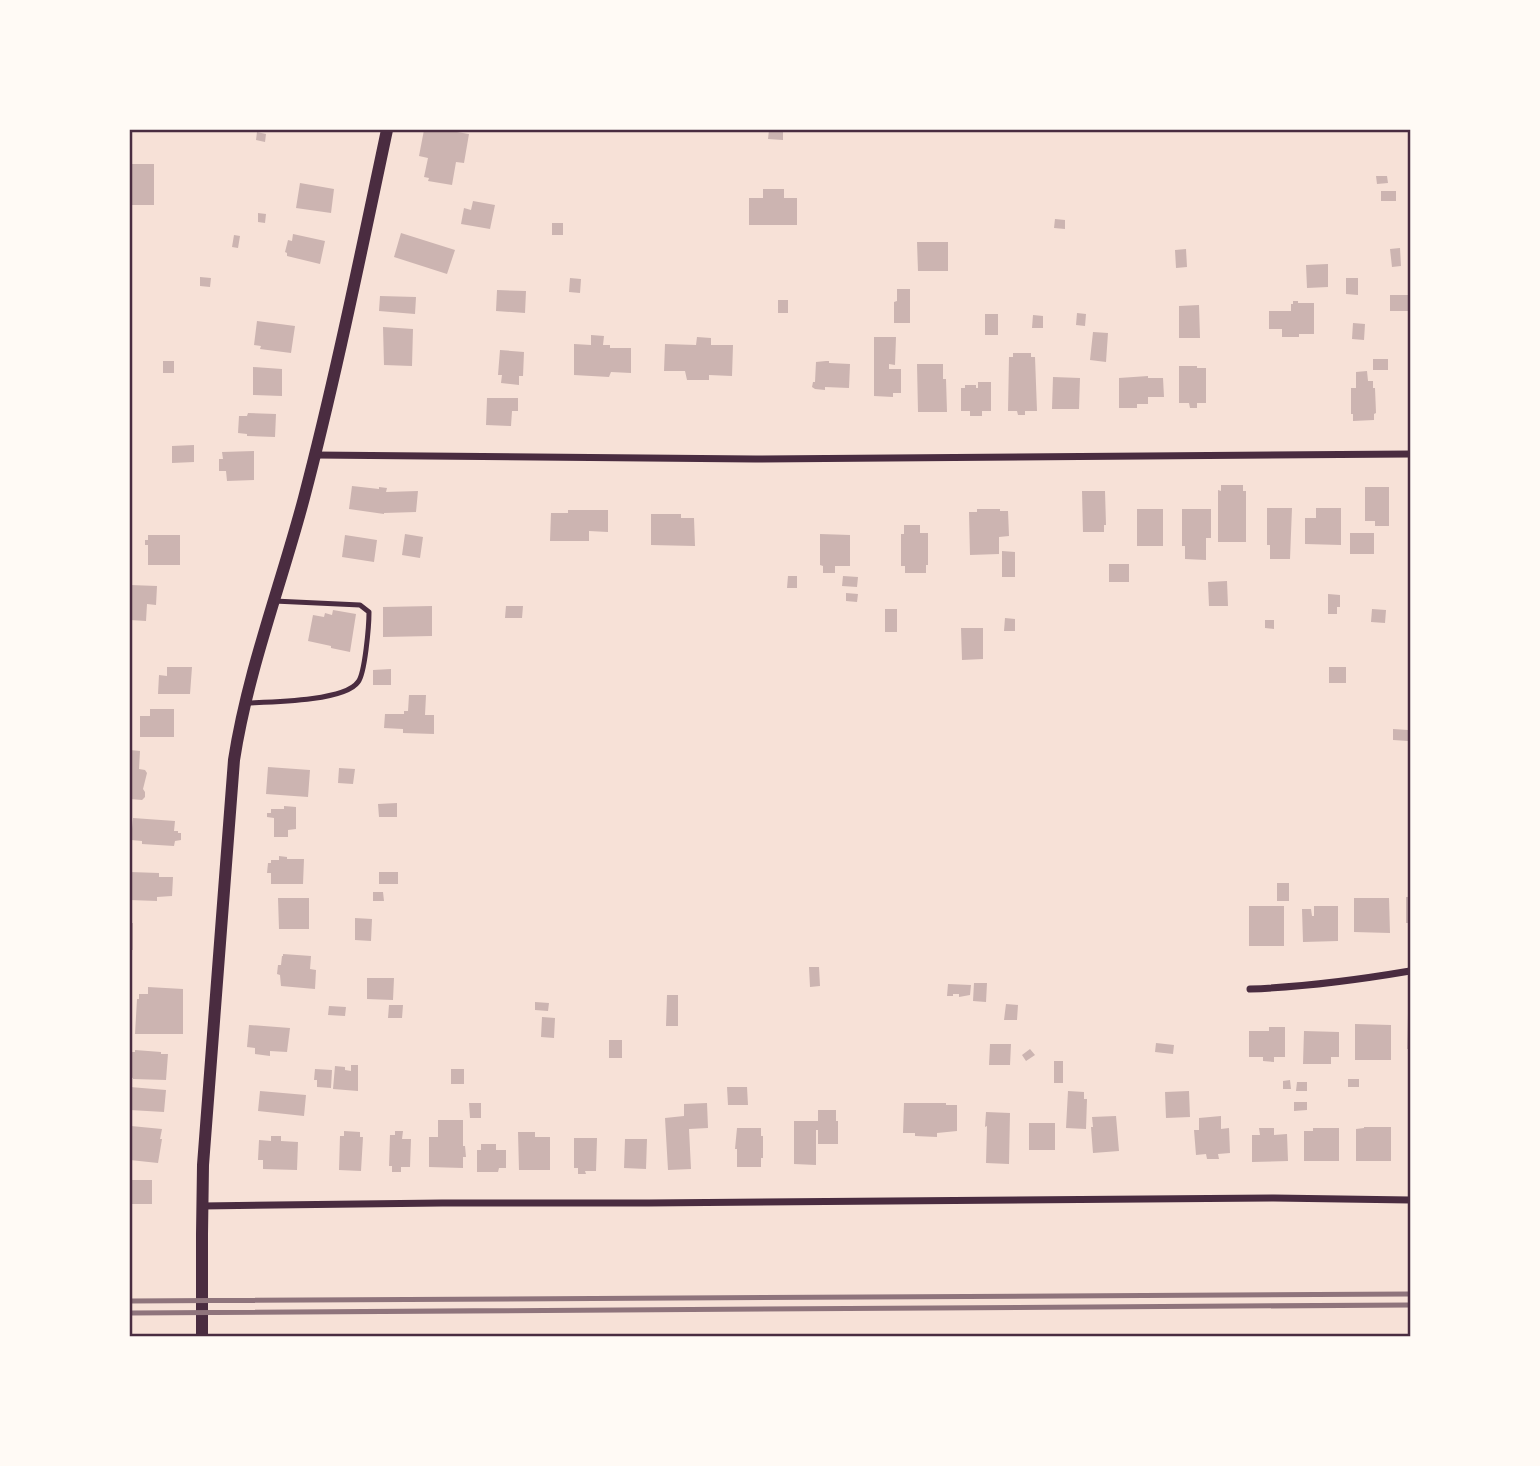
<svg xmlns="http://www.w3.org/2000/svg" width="1540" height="1466" viewBox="0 0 1540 1466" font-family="'Fira Sans',sans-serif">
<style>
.building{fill:#ccb4b1}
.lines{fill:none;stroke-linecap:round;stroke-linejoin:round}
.service{stroke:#4a2c40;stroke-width:5}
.minor{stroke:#4a2c40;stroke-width:7}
.tertiary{stroke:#4a2c40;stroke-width:12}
.rail{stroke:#8f747c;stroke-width:5}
.neatline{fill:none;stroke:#4a2c40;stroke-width:2.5}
</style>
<rect width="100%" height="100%" fill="#f7e1d7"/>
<path class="building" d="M 424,130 L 445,130 L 469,134 L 464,163 L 456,162 L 452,185 L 428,181 L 429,178 L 424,177 L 428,158 L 419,156 Z
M 769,130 L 783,130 L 783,140 L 768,139 Z
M 257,132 L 266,134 L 265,142 L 256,140 Z
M 130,164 L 154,164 L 154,205 L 130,205 Z
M 1376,176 L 1387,176 L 1388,183 L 1377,184 Z
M 300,183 L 334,189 L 331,213 L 296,208 Z
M 763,189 L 784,189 L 784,198 L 797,198 L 797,225 L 749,225 L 749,198 L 763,198 Z
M 1381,191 L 1396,191 L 1396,201 L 1381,201 Z
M 473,201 L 495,205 L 490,229 L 461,224 L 464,208 L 471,210 Z
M 258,213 L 266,214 L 265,223 L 258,222 Z
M 1055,219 L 1065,220 L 1065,229 L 1054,228 Z
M 552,223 L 563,223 L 563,235 L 552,235 Z
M 401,233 L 455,250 L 447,274 L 394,257 Z
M 293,234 L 325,241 L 320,264 L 287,256 L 287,253 L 285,252 L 288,240 L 292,241 Z
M 234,235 L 240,236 L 238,248 L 232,247 Z
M 917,242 L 948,242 L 948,271 L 918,271 Z
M 1400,248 L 1401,266 L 1392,267 L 1390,249 Z
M 1186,249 L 1187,267 L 1176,268 L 1175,250 Z
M 1328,264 L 1328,287 L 1307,288 L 1306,265 Z
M 200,277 L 211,278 L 210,287 L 200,286 Z
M 570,278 L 581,279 L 580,293 L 569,292 Z
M 1346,278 L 1358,278 L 1358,295 L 1346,294 Z
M 897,289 L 910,289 L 910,323 L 894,323 L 894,302 L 897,301 Z
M 497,290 L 526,291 L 525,313 L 496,311 Z
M 1390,295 L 1410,295 L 1410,311 L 1390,311 Z
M 380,296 L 416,297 L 415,314 L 379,311 Z
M 778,300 L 788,300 L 788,313 L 778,313 Z
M 1293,301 L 1298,301 L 1298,303 L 1314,303 L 1314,334 L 1299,334 L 1299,337 L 1282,337 L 1282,329 L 1269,329 L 1269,311 L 1291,311 L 1291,304 L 1293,304 Z
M 1199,305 L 1200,338 L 1179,338 L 1179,306 Z
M 1077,313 L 1086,314 L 1085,326 L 1076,325 Z
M 985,314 L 998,314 L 998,335 L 985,335 Z
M 1033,315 L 1043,316 L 1043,328 L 1032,328 Z
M 257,321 L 295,326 L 291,353 L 260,349 L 261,346 L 254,345 Z
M 1353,323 L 1365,324 L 1364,340 L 1352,339 Z
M 383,327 L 413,329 L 412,366 L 384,365 Z
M 1093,332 L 1108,333 L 1106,362 L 1090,360 Z
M 591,335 L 604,336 L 603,345 L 610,345 L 610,348 L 631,348 L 631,373 L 611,372 L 609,377 L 574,375 L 574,344 L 591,345 Z
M 697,337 L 711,338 L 711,345 L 733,345 L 732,376 L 709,375 L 709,380 L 687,380 L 685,371 L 664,371 L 665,344 L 696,345 Z
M 874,337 L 896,337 L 895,365 L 889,364 L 889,369 L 901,369 L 901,393 L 893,393 L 893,397 L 874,396 Z
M 500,350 L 524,352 L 523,376 L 519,376 L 519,385 L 501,383 L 502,375 L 498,375 Z
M 1013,353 L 1031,353 L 1031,357 L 1035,357 L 1037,411 L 1025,411 L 1025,415 L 1018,415 L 1017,411 L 1008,411 L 1009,357 L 1013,357 Z
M 1373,359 L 1388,359 L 1388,370 L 1373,370 Z
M 163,361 L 174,361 L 174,373 L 163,373 Z
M 826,361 L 829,361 L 829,363 L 850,364 L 849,388 L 825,387 L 825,390 L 815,389 L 812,387 L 813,382 L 815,382 L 816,362 Z
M 917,364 L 943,364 L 943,379 L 946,379 L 947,412 L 918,412 Z
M 1179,366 L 1197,366 L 1197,368 L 1206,368 L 1206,403 L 1197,403 L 1197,408 L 1190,408 L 1189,403 L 1179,403 Z
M 253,367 L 282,369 L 282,396 L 253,395 Z
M 1367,371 L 1368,381 L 1373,381 L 1373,388 L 1375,388 L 1376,413 L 1374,414 L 1374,420 L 1353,421 L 1353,414 L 1351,414 L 1351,388 L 1356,388 L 1356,372 Z
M 1148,376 L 1148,378 L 1163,378 L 1164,397 L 1148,397 L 1148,404 L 1137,404 L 1137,408 L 1119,408 L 1119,378 Z
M 1053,377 L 1080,378 L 1079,409 L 1052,409 Z
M 978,382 L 991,382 L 991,411 L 982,411 L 982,416 L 970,416 L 970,411 L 961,411 L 961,388 L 965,388 L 965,385 L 976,385 L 976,388 L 978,388 Z
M 487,398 L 518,398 L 518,411 L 512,411 L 511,426 L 486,425 Z
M 248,413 L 276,414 L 275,437 L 247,436 L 247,434 L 238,433 L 239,416 L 247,416 Z
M 194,445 L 194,462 L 172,463 L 172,446 Z
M 254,451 L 254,480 L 227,481 L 226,471 L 219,471 L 219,459 L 223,459 L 222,452 Z
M 1221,485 L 1243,485 L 1243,491 L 1246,491 L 1246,542 L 1218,542 L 1218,490 L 1221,491 Z
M 352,486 L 379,489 L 379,487 L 387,488 L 386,492 L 418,491 L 416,512 L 384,513 L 384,514 L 349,509 Z
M 1365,487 L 1389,487 L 1389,526 L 1375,526 L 1375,521 L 1365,521 Z
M 1082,491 L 1105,491 L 1106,525 L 1104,525 L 1104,532 L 1083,532 Z
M 1267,508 L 1292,508 L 1290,559 L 1270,559 L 1270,545 L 1267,545 Z
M 1316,508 L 1341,508 L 1341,545 L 1305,544 L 1305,518 L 1316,518 Z
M 977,509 L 1000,509 L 1000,511 L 1008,511 L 1009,536 L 999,537 L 999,554 L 970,555 L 969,512 L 977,512 Z
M 1137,509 L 1163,509 L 1163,546 L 1137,546 Z
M 1182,509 L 1211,509 L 1211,538 L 1206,538 L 1206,560 L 1185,559 L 1185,546 L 1182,546 Z
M 568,510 L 608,510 L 608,532 L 589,531 L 589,541 L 550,541 L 551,513 L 568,513 Z
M 651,514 L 681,514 L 681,518 L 694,518 L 695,546 L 651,545 Z
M 904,525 L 920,525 L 920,533 L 928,533 L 928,565 L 926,565 L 926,573 L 905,573 L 905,566 L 901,566 L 901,534 L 904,534 Z
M 1350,533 L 1374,533 L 1374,554 L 1350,554 Z
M 405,534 L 423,537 L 420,558 L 402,555 Z
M 820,534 L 850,535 L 850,566 L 835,566 L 835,573 L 823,573 L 823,566 L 820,565 Z
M 148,535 L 180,535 L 180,565 L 148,565 L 148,545 L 145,545 L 145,540 L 148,540 Z
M 345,535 L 377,540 L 374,562 L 342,557 Z
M 1002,551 L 1015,552 L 1015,577 L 1002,577 Z
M 1109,564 L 1129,564 L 1129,582 L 1109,582 Z
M 788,576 L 797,576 L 797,588 L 787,588 Z
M 843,576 L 858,577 L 857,587 L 842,586 Z
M 1227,581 L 1228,606 L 1209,606 L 1208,582 Z
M 130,585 L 157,586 L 156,605 L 147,604 L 146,621 L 130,620 Z
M 846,593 L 858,594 L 857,602 L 846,601 Z
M 1328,594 L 1340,595 L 1340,607 L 1337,607 L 1337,614 L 1328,614 Z
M 432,606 L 432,636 L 383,637 L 383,607 Z
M 506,606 L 523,606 L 522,618 L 505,618 Z
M 885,609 L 897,609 L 897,632 L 885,632 Z
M 1372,609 L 1386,610 L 1385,623 L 1371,622 Z
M 333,610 L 356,614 L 350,652 L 331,648 L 331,646 L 308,641 L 313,615 L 324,617 L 325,613 L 332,615 Z
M 1005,618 L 1015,619 L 1015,631 L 1004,631 Z
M 1265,620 L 1274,620 L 1274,629 L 1265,628 Z
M 961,628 L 983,628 L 983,659 L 962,660 Z
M 167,667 L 192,667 L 190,694 L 158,694 L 159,675 L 167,676 Z
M 1329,667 L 1346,667 L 1346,683 L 1329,683 Z
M 391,669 L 391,685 L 373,685 L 373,670 Z
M 409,695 L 426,695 L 425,715 L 434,715 L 434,734 L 403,733 L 403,729 L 384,728 L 385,714 L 404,714 L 404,711 L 408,711 Z
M 150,709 L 174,709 L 174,737 L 140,737 L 140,716 L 150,716 Z
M 1393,729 L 1408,730 L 1408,741 L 1393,740 Z
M 130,750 L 140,751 L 139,769 L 145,770 L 147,773 L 143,789 L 145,792 L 145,797 L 142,800 L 130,799 Z
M 268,767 L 310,770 L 308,797 L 266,794 Z
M 339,768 L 355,769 L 353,784 L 338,783 Z
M 397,803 L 397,817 L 379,817 L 378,804 Z
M 284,806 L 296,807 L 296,829 L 288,830 L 288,837 L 274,837 L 274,818 L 267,817 L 267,813 L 271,813 L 271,809 L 284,809 Z
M 133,818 L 175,821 L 174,831 L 178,831 L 178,833 L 181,833 L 181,840 L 175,841 L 174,846 L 142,844 L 142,841 L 131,840 Z
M 279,856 L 287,857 L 287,859 L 304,859 L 303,884 L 271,884 L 271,873 L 267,873 L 268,863 L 271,863 L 271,860 L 279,860 Z
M 130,872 L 159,873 L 159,877 L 173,877 L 172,896 L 157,897 L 157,901 L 130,900 Z
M 379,872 L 398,872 L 398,884 L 379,884 Z
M 1277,883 L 1289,883 L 1289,901 L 1277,901 Z
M 373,892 L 383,892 L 384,901 L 373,901 Z
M 1406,897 L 1410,897 L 1410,923 L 1406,923 Z
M 278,898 L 309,898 L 309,929 L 279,929 Z
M 1354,898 L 1389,898 L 1390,933 L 1354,932 Z
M 1249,906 L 1284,906 L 1284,946 L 1249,946 Z
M 1314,906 L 1338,906 L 1338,941 L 1303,942 L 1302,909 L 1311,909 L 1312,916 L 1314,916 Z
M 355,918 L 372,919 L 371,941 L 355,940 Z
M 130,923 L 133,923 L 133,950 L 130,950 Z
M 283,954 L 311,956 L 310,969 L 316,970 L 315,989 L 281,986 L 280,975 L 277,974 L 278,965 L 281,965 L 282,956 L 283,956 Z
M 809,967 L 819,967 L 820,986 L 810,987 Z
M 367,978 L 394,978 L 393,1000 L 367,999 Z
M 974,983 L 987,983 L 986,1002 L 973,1001 Z
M 948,984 L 971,985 L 970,995 L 959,997 L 959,994 L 953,994 L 953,996 L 947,996 Z
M 148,987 L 183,989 L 183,1034 L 135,1034 L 137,999 L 139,999 L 139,994 L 148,994 Z
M 667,995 L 678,995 L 678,1026 L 666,1026 Z
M 535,1002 L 549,1003 L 548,1011 L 535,1010 Z
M 1006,1004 L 1018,1005 L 1017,1020 L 1004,1020 Z
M 389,1005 L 403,1005 L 402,1018 L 388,1018 Z
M 329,1006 L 346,1007 L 345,1016 L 328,1015 Z
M 1408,1014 L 1410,1014 L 1410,1049 L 1407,1049 Z
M 542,1017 L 555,1018 L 554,1038 L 541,1037 Z
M 1355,1024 L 1391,1025 L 1391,1060 L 1355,1060 Z
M 249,1025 L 290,1028 L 287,1052 L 270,1051 L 270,1056 L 255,1054 L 255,1048 L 247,1047 Z
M 1269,1027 L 1285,1027 L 1285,1057 L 1274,1057 L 1274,1062 L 1263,1061 L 1263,1057 L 1249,1057 L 1249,1031 L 1269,1031 Z
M 1304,1031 L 1339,1032 L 1339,1057 L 1331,1057 L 1331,1064 L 1303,1064 Z
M 609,1040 L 622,1040 L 622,1058 L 609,1058 Z
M 1156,1043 L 1174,1045 L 1173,1054 L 1155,1052 Z
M 990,1044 L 1011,1044 L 1010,1065 L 989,1065 Z
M 1030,1049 L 1035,1055 L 1026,1061 L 1022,1055 Z
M 135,1050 L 161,1052 L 161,1054 L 168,1054 L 166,1080 L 133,1079 L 133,1078 L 130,1077 L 130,1052 L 135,1052 Z
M 1054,1061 L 1063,1061 L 1063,1083 L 1054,1083 Z
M 351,1065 L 358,1065 L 358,1091 L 333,1089 L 335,1066 L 345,1067 L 345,1070 L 351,1071 Z
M 315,1069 L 332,1070 L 331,1088 L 317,1087 L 317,1080 L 314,1080 Z
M 451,1069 L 464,1069 L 464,1084 L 451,1084 Z
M 1348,1079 L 1359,1079 L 1359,1087 L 1348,1087 Z
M 1290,1080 L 1291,1089 L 1283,1089 L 1283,1081 Z
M 1297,1082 L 1307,1082 L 1307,1091 L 1296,1091 Z
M 130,1087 L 166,1090 L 164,1112 L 130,1110 Z
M 727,1087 L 747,1087 L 748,1105 L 728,1105 Z
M 260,1091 L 306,1095 L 304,1116 L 258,1111 Z
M 1068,1091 L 1084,1092 L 1084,1099 L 1087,1099 L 1086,1129 L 1066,1128 Z
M 1189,1091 L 1190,1117 L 1166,1118 L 1165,1092 Z
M 1294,1102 L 1307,1102 L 1307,1110 L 1294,1111 Z
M 469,1103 L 481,1103 L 481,1118 L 470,1118 Z
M 707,1103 L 708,1128 L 689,1129 L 691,1169 L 668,1170 L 665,1118 L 684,1116 L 684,1104 Z
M 904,1103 L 946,1103 L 946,1105 L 957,1105 L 957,1131 L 937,1133 L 937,1137 L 915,1136 L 915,1133 L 903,1133 Z
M 818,1110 L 836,1110 L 836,1121 L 838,1121 L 838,1144 L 818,1144 L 818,1130 L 816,1130 L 816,1165 L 794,1164 L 794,1121 L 818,1121 Z
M 986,1112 L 1010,1113 L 1009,1164 L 986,1163 L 987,1126 L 985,1127 Z
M 1116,1116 L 1119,1151 L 1093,1153 L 1091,1127 L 1093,1127 L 1092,1117 Z
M 1221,1116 L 1221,1129 L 1229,1128 L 1230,1153 L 1218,1154 L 1219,1159 L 1207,1159 L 1206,1154 L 1196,1155 L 1194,1130 L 1199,1130 L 1199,1118 Z
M 438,1120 L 463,1120 L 463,1146 L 465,1146 L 466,1157 L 463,1157 L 463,1168 L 429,1167 L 429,1137 L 438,1137 Z
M 1029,1123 L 1055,1123 L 1055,1150 L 1029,1150 Z
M 131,1126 L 162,1129 L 160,1139 L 162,1139 L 158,1163 L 130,1160 Z
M 1364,1127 L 1391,1127 L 1391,1161 L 1356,1161 L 1356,1129 L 1364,1128 Z
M 737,1128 L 761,1128 L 761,1136 L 763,1136 L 763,1158 L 761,1158 L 761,1167 L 737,1167 L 737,1149 L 735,1149 Z
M 1259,1128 L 1274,1128 L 1274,1135 L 1287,1134 L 1288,1161 L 1252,1162 L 1252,1135 L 1260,1135 Z
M 1313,1128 L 1339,1128 L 1339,1161 L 1304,1161 L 1304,1131 L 1313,1131 Z
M 1408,1129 L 1410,1129 L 1410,1161 L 1408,1161 Z
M 344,1131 L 360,1132 L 360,1137 L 363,1137 L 361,1171 L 339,1170 L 340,1136 L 344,1136 Z
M 395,1131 L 403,1131 L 402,1139 L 411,1139 L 410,1167 L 401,1167 L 401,1172 L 392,1172 L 392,1166 L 389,1166 L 390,1135 L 395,1135 Z
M 518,1132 L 535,1132 L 535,1137 L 550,1137 L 550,1170 L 519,1170 Z
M 271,1136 L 281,1136 L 281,1141 L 298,1142 L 297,1170 L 263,1169 L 263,1160 L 258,1160 L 259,1140 L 271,1141 Z
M 574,1138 L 597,1138 L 596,1171 L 585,1171 L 586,1174 L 578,1174 L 578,1168 L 574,1168 Z
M 625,1139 L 647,1139 L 646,1169 L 624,1168 Z
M 481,1144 L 496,1144 L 496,1150 L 506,1150 L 506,1168 L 499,1168 L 498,1172 L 477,1172 L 477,1150 L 481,1150 Z
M 130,1180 L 152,1180 L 152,1204 L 130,1204 Z"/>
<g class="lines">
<path class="service" d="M 248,703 C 272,702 345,701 358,682 C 365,674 369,625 369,612 L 360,605 L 274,601"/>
<path class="minor" d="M 315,455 L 755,459 L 1410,454
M 1250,989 C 1304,987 1357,980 1410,971
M 202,1206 L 442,1203 L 649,1203 L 1274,1198 L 1410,1200"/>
<path class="tertiary" d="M 202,1336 L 202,1234 L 203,1165 L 234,760 C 248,670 281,585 304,498 C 336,376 361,252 387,130"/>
<path class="rail" d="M 130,1301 L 1410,1294
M 130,1313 L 1410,1305"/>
</g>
<rect width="1540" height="1466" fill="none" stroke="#fffaf5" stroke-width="262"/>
<rect x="131" y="131" width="1278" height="1204" class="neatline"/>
</svg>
